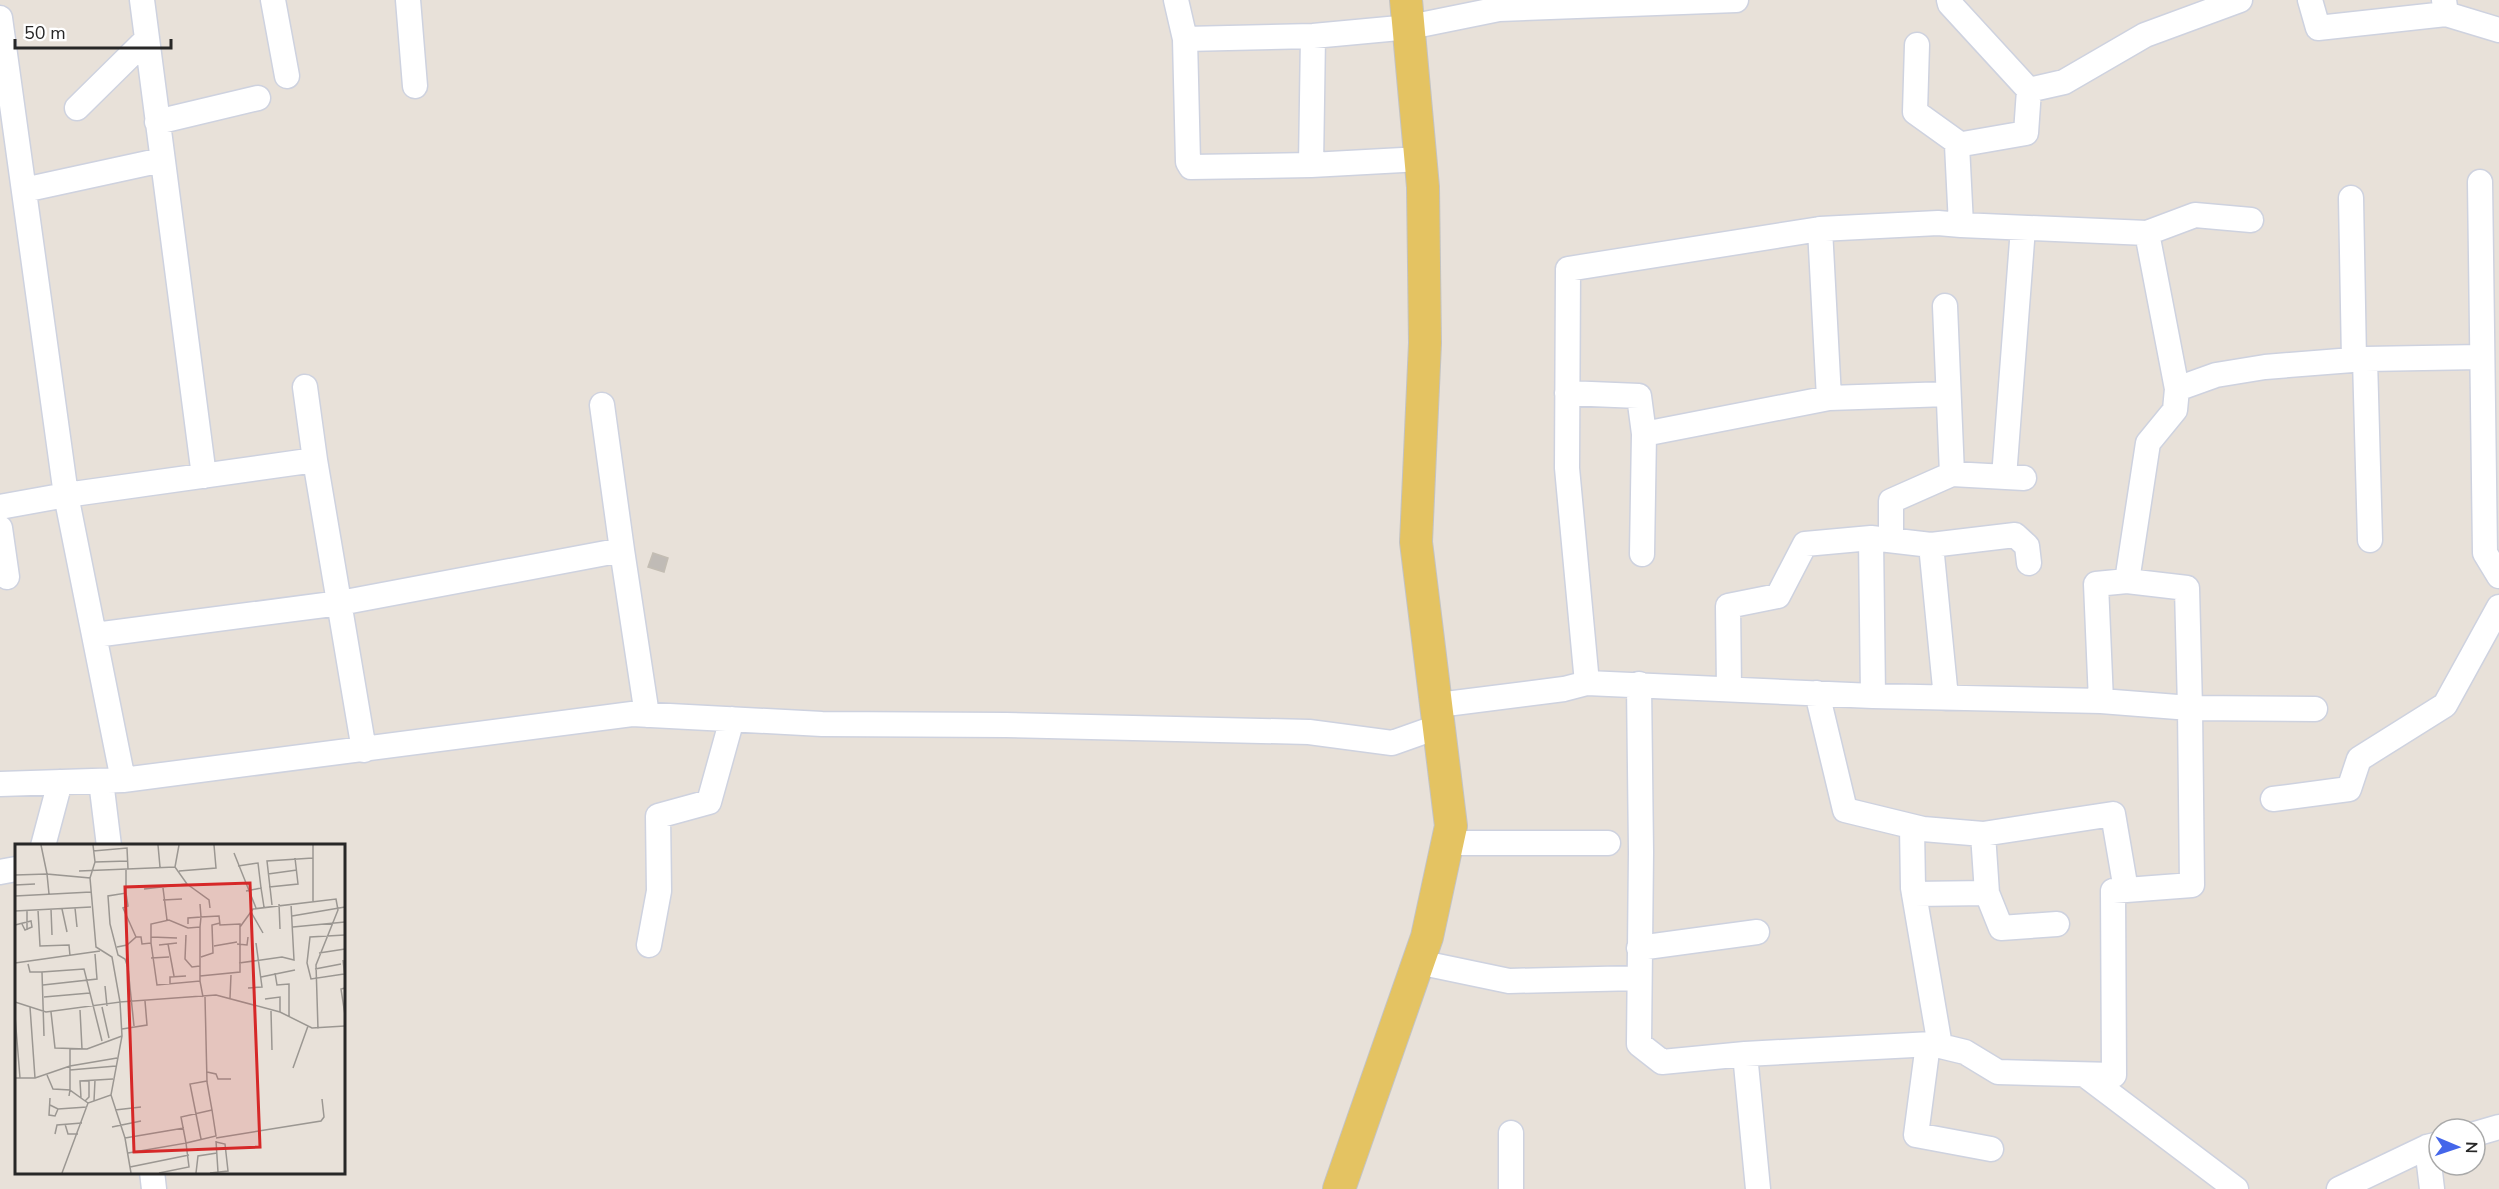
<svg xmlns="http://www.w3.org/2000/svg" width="2499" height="1189" viewBox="0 0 2499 1189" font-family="'Nunito Sans',sans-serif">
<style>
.building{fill:#c0bbb6;stroke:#c3bdb3;stroke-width:1.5}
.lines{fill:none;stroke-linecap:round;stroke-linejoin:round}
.minor-casing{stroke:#ced2df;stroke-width:27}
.major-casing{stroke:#c3c3c3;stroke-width:34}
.minor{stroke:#fff;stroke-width:24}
.major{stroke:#e4c362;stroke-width:32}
.inset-road{fill:none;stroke:#9b9792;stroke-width:1.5}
.view{fill:#d62828;fill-opacity:0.15;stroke:#d62828;stroke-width:3}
.inset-edge{fill:none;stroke:#272727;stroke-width:3}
</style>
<rect width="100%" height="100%" fill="#e8e1d9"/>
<path class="building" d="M 653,553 L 668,558 L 664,572 L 648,567 Z"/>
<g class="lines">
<defs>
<path id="minor" d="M 142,0 L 204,476
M 273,0 L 287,76
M 408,0 L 415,86
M 1176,0 L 1185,39 L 1188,162 L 1191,167 L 1311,165 L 1421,159
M 1949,0 L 1950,4 L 2029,90 L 2064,82 L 2145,35 L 2240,0
M 2310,0 L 2318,28 L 2446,14 L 2444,0
M 2446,14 L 2499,30
M 0,18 L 66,495 L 0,507
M 1185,39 L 1313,36 L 1410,27 L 1499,9 L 1736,0
M 1917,45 L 1915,112 L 1961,145
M 77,108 L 147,39
M 157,122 L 258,98
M 1311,165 L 1313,36
M 2480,182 L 2485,553 L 2499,576
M 24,190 L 162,160
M 2351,198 L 2354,360
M 1820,229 L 1829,398
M 2147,233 L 2195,215 L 2251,220
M 1945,306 L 1952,474
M 2365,359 L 2370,540
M 305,387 L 315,460
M 2177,389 L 2216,375 L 2265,367 L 2365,359 L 2481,357
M 1567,393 L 1639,396 L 1644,434 L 1642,554
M 602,405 L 622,550
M 1644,434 L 1829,398 L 1948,394
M 2004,477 L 2023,228
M 0,528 L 7,577
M 1871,538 L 1873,696
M 1891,540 L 1891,501 L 1952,474 L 2024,478
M 1931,545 L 1946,698
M 2127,581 L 2187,588 L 2190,708 L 2315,709
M 95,635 L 340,603 L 622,550 L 647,715
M 1587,683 L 1873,696 L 2101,701 L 2096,584 L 2127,581 L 2148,443 L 2175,410 L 2177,389 L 2147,233 L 1961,225
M 1639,684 L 1641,852 L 1639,1044 L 1662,1062 L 1745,1054 L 1932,1044 L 1965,1052 L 1998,1072 L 2114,1075 L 2113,891 L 2192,885 L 2190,708 L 2101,701
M 1729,688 L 1728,606 L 1778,596 L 1805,544 L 1871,538 L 1931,545 L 2015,535 L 2027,546 L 2029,563
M 1817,693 L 1845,810 L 1923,829 L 1983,834 L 2113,814 L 2126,890
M 1438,705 L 1564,689 L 1587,683 L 1567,468 L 1568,269 L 1820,229 L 1938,223 L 1961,225 L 1957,145 L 2026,133 L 2029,90
M 364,750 L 315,460 L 66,495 L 123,780 L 632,714 L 822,724 L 1006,725 L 1309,732 L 1392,743 L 1440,726
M 101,781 L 109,846
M 0,784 L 123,780
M 2273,799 L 2349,789 L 2359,759 L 2445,705 L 2499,607
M 1912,827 L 1913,888 L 1940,1046
M 1983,834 L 1987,893 L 2001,928 L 2057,924
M 1448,843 L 1608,843
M 43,846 L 60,782
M 0,872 L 16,869
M 1914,894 L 1987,893
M 649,945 L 659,891 L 658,816 L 709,802 L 732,719
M 1639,948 L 1757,932
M 1418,962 L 1509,981 L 1639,978
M 1928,1044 L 1916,1135 L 1991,1149
M 1745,1054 L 1758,1189
M 2085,1075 L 2236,1189
M 2475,1134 L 2499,1127
M 2427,1147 L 2432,1189
M 152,1172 L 154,1189
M 1511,1189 L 1511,1133
M 2339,1189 L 2427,1147 L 2439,1144"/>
<path id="major" d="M 1339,1189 L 1427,937 L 1451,826 L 1416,542 L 1425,343 L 1423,187 L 1406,0"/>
</defs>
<use href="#minor" class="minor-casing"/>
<use href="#major" class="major-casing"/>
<use href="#minor" class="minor"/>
<use href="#major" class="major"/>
</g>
<g transform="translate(15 844)">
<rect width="330" height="330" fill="#e8e1d9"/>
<path class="inset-road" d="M 26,1 L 32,30 L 75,34 L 81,103 L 97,113 L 105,158 L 201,151 L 265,168 L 297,184 L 330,182M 143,1 L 145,23M 298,1 L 298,57M 78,7 L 112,4 L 113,25M 219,9 L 241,64M 80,18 L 113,17M 223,22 L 243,19 L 246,44M 160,23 L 164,1M 111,25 L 111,49M 64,27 L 160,23 L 172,40 L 194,56 L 195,64M 164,27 L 201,24 L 199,1M 253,30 L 282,26M 0,31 L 32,30 L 34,50M 75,34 L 80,18 L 78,1M 0,41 L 20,40M 254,43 L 283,40 L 280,14M 148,44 L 152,76M 129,45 L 172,40M 231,47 L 246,44 L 249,63M 0,52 L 76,48M 148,56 L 167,55M 264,60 L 265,85M 257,61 L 252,17 L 298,14M 60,64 L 62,83M 36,65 L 37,91M 47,65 L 52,88M 12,66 L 12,86M 23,66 L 25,102 L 54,101 L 55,112M 0,67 L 76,63M 236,68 L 248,89M 277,72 L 330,63M 173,80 L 173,74 L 186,73 L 185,60M 0,81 L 16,77 L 17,83 L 10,86 L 7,80M 225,83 L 238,65 L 321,55 L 323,66 L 301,121 L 303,185M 278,83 L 330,78M 171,91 L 170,115 L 177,123 L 185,122M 121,93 L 126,93 L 127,100 L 136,99 L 142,141 L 185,137 L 188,153M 136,93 L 162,94M 136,99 L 136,80 L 154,76 L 173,84 L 185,83 L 185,137M 153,100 L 159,132M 222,100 L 232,101 L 233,93M 144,101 L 162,99M 199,102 L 222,98M 102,103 L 112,101 L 121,93 L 108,64 L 113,62 L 111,49 L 93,52 L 95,80 L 103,111 L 110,115 L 113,124 L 119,182M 304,109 L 330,105M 186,113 L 198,109 L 197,81 L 205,79M 136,114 L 154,113M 328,116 L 330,134M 0,119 L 85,107M 224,119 L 267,113 L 279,116 L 276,60M 13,120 L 15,128 L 27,128M 300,125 L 326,120M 260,129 L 262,141 L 274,140 L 274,172M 329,130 L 296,135 L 292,119 L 295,93 L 330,91M 185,132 L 225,128 L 225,80 L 205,81 L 204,72 L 186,73 L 185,83M 246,133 L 280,126M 155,140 L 155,133 L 171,132M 28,141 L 82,135 L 80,110M 90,142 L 92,162M 233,144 L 247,143 L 241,99M 330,144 L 326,145 L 330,171M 29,153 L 75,149M 190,153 L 192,238 L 197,266 L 201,292 L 171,299 L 166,273 L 197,266M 215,154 L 216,131M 250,155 L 265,153 L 265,168M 0,158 L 31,168 L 105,158 L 107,192 L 96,251 L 73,259 L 47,329M 87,163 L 94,194M 65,166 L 67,205M 256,167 L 257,206M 36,168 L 40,204 L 72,205 L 107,192M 0,172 L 5,234M 107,185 L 132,181 L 130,157M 29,192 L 27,128 L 69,125 L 87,197M 55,205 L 55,246 L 73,259M 278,224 L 293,182M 55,226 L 101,222M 192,228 L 201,230 L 203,235 L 216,235M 32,231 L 38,245 L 55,246 L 54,252M 0,234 L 20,234 L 15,163M 20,234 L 55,222 L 102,214M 96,251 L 110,294 L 116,329M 35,254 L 34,271 L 40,272 L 43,265M 66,254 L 65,237 L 98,235M 70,257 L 74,253 L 74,236M 79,257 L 80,236M 35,261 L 43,265 L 72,263M 100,266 L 126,263M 50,280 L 53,290 L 63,290M 97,283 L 126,277M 40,290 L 42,281 L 67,279M 110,294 L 169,284M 201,294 L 306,277 L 309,273 L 307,255M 186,295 L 175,240 L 192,237M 201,297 L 203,328M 113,309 L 171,299 L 174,323 L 144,329M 115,323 L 174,311M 181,329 L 183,312 L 202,309M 195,329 L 213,327 L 210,300 L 201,298"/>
<path class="view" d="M 235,39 L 245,303 L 119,308 L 110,43 Z"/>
<rect width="330" height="330" class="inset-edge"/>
</g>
<g transform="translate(2457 1147) rotate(92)"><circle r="28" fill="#ffffff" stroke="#a9a9a9" stroke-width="1.5"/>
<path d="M0-4.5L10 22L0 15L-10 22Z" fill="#4466ea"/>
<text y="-9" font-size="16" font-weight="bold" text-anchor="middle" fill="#272727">N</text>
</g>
<path d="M15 39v9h156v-9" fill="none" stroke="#272727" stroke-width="3"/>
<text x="24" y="39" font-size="18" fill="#272727" stroke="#ffffff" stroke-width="4.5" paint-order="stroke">50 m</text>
</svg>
